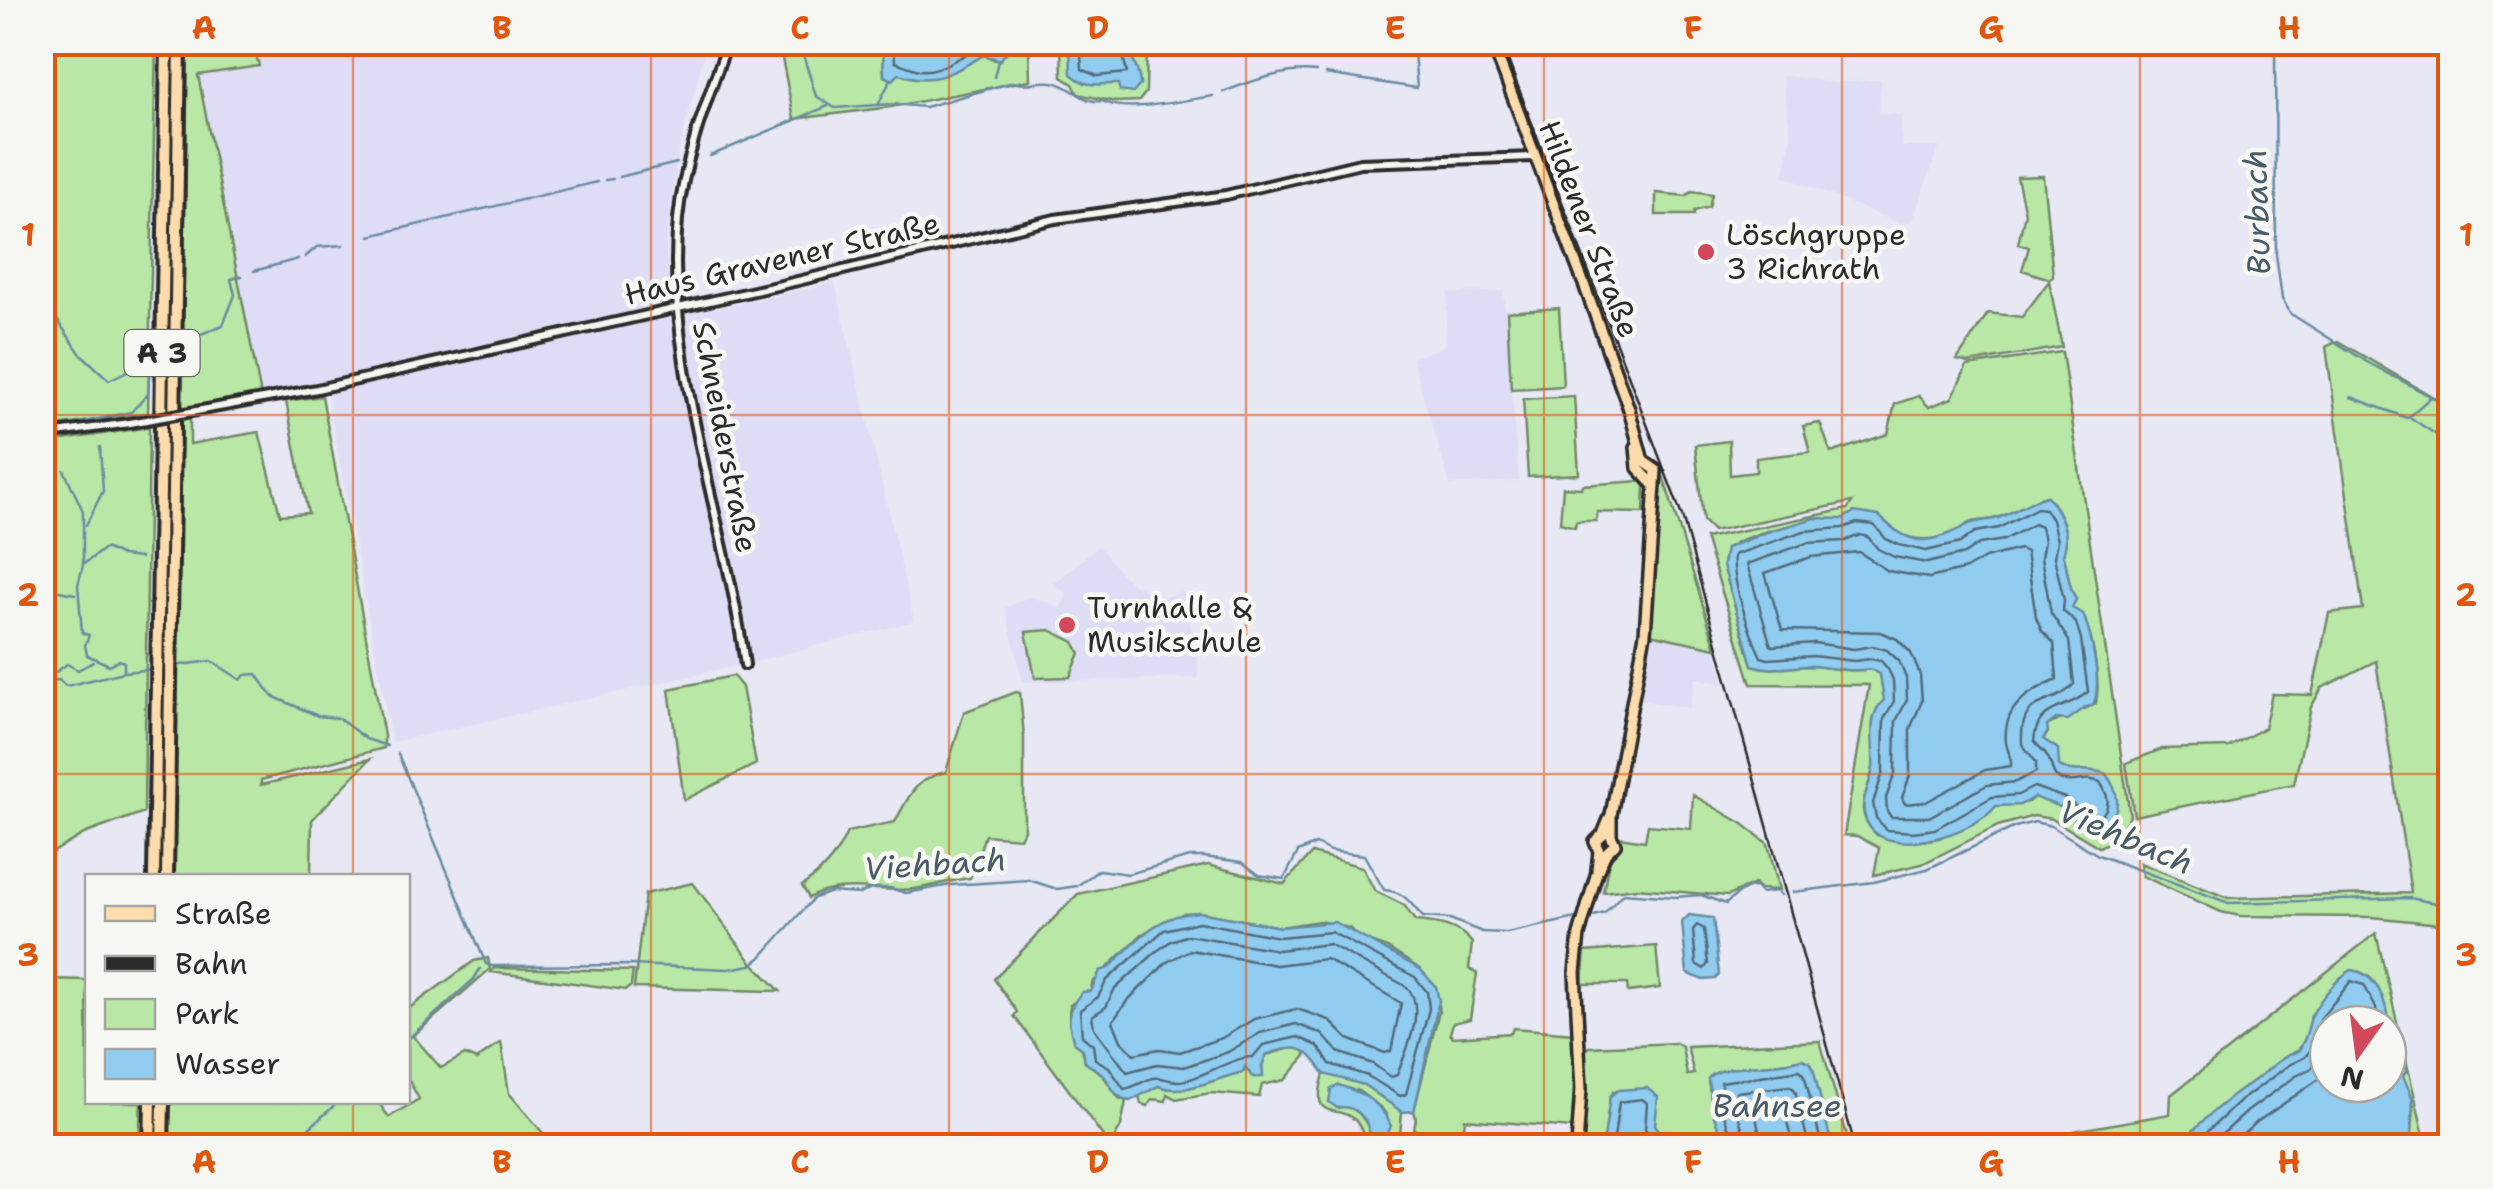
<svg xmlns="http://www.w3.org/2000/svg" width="2493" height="1189" viewBox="0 0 2493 1189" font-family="'Shantell Sans',sans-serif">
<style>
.built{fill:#dfdcf5}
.green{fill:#b9e7a6;stroke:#728968;stroke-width:2.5;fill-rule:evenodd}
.water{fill:#90ccf0;stroke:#688ca1;stroke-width:2.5}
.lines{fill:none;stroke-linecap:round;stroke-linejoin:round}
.shore{stroke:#536b7a;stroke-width:2.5}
.stream{stroke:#688ca1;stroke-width:2.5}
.minor-casing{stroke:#2b2b2b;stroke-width:14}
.major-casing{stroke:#2b2b2b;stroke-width:16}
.highway-casing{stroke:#2b2b2b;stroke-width:18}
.minor{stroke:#f6f6f2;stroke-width:6}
.major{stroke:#fcdcac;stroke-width:9}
.highway{stroke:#fcdcac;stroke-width:10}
.rail{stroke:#2b2b2b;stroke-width:2.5}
.minor-bridge-casing{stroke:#2b2b2b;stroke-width:14;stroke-linecap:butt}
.minor-bridge{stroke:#f6f6f2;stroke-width:6}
.grid{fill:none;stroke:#df570e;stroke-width:2.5;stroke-opacity:0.55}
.poi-dot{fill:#d1495b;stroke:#f6f6f2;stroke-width:4}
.labels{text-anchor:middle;stroke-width:9;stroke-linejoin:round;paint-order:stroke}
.shield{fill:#f6f6f2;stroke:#686867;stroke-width:2.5}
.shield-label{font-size:28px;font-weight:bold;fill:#2b2b2b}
.street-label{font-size:30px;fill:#2b2b2b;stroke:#f6f6f2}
.poi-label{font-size:30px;fill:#2b2b2b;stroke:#f6f6f2;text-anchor:start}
.water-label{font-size:32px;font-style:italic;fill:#495b66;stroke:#f6f6f2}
.neatline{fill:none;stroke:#df570e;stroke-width:4}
.grid-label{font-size:32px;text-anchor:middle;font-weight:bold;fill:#df570e}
</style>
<rect width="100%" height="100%" fill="#e8e7f4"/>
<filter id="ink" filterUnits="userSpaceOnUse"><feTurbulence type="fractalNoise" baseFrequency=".01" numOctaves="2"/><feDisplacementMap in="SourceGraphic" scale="20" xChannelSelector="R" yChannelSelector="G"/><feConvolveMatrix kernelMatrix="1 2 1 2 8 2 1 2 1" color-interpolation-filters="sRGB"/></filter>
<g filter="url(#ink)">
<path class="built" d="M 253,43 L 707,43 L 677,157 L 666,241 L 670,318 L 835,283 L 914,621 L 749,663 L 392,742 L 325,382 L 260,394 L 198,74 L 258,66 Z
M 1782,75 L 1834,83 L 1881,79 L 1879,113 L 1901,115 L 1901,147 L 1939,147 L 1912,221 L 1899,223 L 1784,176 L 1791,136 Z
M 1503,291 L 1519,481 L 1450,485 L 1412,358 L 1440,348 L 1445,343 L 1448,293 Z
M 1098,546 L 1124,577 L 1134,584 L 1161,598 L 1183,592 L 1198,659 L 1198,678 L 1023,682 L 1005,608 L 1030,596 L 1061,608 L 1067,594 L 1053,584 Z
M 1650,634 L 1716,648 L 1724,684 L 1696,678 L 1689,708 L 1639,700 Z"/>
<path class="green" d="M 42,43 L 156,43 L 148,413 L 43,428 Z
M 188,43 L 253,43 L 259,66 L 198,75 L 261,396 L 190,407 L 190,444 L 259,432 L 280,515 L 308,513 L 286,401 L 322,396 L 384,736 L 384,748 L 261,780 L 261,785 L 370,759 L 312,820 L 311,876 L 173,876 Z
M 779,43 L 883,43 L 884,76 L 893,80 L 899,73 L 984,55 L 998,61 L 1010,48 L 1010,43 L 1029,43 L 1030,80 L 891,107 L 794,119 Z
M 1061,43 L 1147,43 L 1146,92 L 1139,101 L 1115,102 L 1078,94 L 1073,84 L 1062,77 Z
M 2043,176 L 2053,276 L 2050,279 L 2022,270 L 2029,247 L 2018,244 L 2025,213 L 2017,177 Z
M 1692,191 L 1712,194 L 1709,207 L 1694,211 L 1694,215 L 1656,215 L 1656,193 L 1686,196 Z
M 2049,281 L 2062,347 L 1968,363 L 1957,360 L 1988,313 L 2022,317 Z
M 1559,308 L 1563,386 L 1511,389 L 1507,312 Z
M 2338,341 L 2450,407 L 2450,925 L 2372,917 L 2240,916 L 2221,912 L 2142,876 L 2140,863 L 2228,898 L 2411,893 L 2376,661 L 2322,688 L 2311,707 L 2294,784 L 2134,816 L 2126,763 L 2162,749 L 2229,747 L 2264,728 L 2272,694 L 2312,695 L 2329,613 L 2363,609 L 2326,347 Z
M 2062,352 L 2130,816 L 2113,840 L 2099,847 L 2052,819 L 2034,816 L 1998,826 L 1922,864 L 1874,875 L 1879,848 L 1857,836 L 1844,835 L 1869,685 L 1751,684 L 1705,538 L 1848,509 L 1852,502 L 1713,531 L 1703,521 L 1695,445 L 1729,441 L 1730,475 L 1756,472 L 1756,458 L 1810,452 L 1803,426 L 1820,423 L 1831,453 L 1888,434 L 1895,404 L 1919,396 L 1929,407 L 1952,398 L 1967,366 ZM 2047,496 C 2061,512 2071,535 2063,555 C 2069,570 2067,585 2076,599 L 2072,608 L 2083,615 C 2092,635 2101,681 2096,703 L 2046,726 L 2048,732 L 2043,740 L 2059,766 L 2071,771 L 2104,829 L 2083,825 L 2061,807 L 2034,797 L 2028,802 L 1995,806 L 1939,838 L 1915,842 L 1877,835 C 1851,810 1868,795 1873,769 C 1878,743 1864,725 1885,700 L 1880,674 L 1870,669 C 1849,673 1832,667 1811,666 C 1790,666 1773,672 1752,665 L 1723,565 C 1724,542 1742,540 1761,533 C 1804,519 1842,519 1887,523 C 1902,544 1938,542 1959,531 C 1972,524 1958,528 1972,522 C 1980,520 1989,521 1996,518 C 2015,513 2029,500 2047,496 Z
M 1574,396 L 1579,474 L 1528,477 L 1523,399 Z
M 149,427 L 144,812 L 84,834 L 43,858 L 43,443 Z
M 1661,469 L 1716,648 L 1650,634 Z
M 1641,481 L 1645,486 L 1644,513 L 1597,512 L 1596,521 L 1576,521 L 1575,527 L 1560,523 L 1563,487 L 1581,488 L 1582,485 Z
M 1050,630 L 1074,642 L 1080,653 L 1070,677 L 1035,678 L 1026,632 Z
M 733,676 L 742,687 L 756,764 L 684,800 L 669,689 Z
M 1016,692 L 1020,693 L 1024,737 L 1024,830 L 1020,838 L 985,835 L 970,878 C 951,880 933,887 914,889 C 881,893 838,880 809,898 L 802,886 C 822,872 838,855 847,832 L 895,822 C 909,796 915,778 946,772 L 964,712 Z
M 1693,795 L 1743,824 L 1768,844 L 1779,890 L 1760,889 L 1754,884 L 1728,896 L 1636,888 L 1603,892 L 1610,856 L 1618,849 L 1619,837 L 1645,841 L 1648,825 L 1691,829 Z
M 1312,853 L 1362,867 L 1375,891 L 1404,905 L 1415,921 C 1436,923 1459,925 1472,943 L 1469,969 L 1477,973 L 1470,1019 L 1453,1023 L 1450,1034 L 1453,1037 L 1511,1033 L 1513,1028 L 1573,1033 L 1575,1059 L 1572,1128 L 1465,1119 L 1462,1143 L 1508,1146 L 1424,1146 L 1414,1129 L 1416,1118 L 1414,1111 L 1439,1011 L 1436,987 L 1420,969 L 1387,948 L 1361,939 L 1349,928 L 1319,921 L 1280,927 L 1199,912 L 1184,913 L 1142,934 L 1092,983 L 1091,991 L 1070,1005 C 1065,1038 1084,1040 1085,1062 L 1102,1074 L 1119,1098 L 1126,1101 L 1121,1126 L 1112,1143 L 1105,1139 L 1014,1016 L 1017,1012 L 994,979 L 1078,894 L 1208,865 L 1284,884 Z
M 693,883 L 750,960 L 780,991 L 634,988 L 645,894 Z
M 2376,933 L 2425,1140 L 2423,1146 L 2411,1146 L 2414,1106 L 2391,1049 L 2394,1035 C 2378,1012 2390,977 2352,970 L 2311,1015 L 2308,1033 L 2298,1051 C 2279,1058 2268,1071 2251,1083 C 2224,1102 2202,1122 2179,1146 L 2059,1146 L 2065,1134 L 2074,1131 L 2170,1114 L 2171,1095 Z
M 1656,946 L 1660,988 L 1628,992 L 1627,984 L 1582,984 L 1585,952 Z
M 488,958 L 490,969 L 413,1036 L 441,1068 L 465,1055 L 476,1060 L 501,1042 L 509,1093 L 554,1146 L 169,1146 L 170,1102 L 378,1102 L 389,1117 L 419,1099 L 408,1079 L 408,1009 L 474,961 Z
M 494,968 L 633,971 L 631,986 L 626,990 L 491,972 Z
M 43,979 L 87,980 L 88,1102 L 141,1102 L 139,1146 L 43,1146 Z
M 1820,1041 L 1850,1146 L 1832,1146 L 1802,1059 C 1772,1068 1739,1062 1711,1075 L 1708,1080 L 1714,1116 L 1725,1146 L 1671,1144 L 1654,1125 L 1656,1115 L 1647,1088 L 1613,1092 L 1603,1146 L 1581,1146 L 1584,1052 L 1589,1047 L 1676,1043 L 1682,1047 L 1687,1075 L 1694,1074 L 1687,1047 Z
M 1295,1047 L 1305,1050 L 1305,1057 L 1285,1080 L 1262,1085 L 1259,1097 L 1211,1093 L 1176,1099 L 1167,1094 L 1166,1101 L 1152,1099 L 1148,1106 L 1141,1104 L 1139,1096 L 1159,1086 C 1185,1096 1216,1077 1243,1072 L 1245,1067 L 1251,1075 L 1263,1076 L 1262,1065 L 1266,1055 Z
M 1324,1074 C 1352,1076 1383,1091 1402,1112 L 1399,1146 L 1387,1146 C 1391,1109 1388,1113 1357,1090 L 1342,1106 L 1356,1109 L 1369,1127 L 1369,1136 L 1364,1135 C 1361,1130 1359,1124 1355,1120 C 1337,1103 1309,1124 1324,1074 Z"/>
<path class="water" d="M 883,43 L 1010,42 L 1010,48 L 1000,60 L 984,55 C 953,73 934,86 899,74 L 893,80 L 884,76 Z
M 1070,43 L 1130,43 C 1129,58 1140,69 1140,85 L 1133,93 L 1120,91 L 1118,84 C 1097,83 1090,90 1071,74 Z
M 2047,496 C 2061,514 2071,533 2063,555 C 2069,571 2067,585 2076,599 L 2072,608 L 2083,614 C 2091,634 2104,690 2092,706 L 2085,707 L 2067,720 L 2056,719 L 2047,726 L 2048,732 L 2043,739 L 2058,749 L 2059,766 C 2073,775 2086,766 2106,774 C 2121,795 2121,809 2105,829 L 2082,825 L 2061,807 L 2034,797 L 2020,805 L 1996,806 C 1977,832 1883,864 1866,820 C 1858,799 1871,786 1873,767 C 1875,745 1865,717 1884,700 L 1880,674 L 1870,669 C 1849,673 1832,667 1811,666 C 1790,666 1773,672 1752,665 L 1723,565 L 1726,548 L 1767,532 L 1815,518 L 1842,519 L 1854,512 L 1879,516 C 1911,548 1929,545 1967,525 C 1977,520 1988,521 1998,518 C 2015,512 2030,500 2047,496 Z
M 1199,912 L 1280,927 L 1334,922 L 1420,969 L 1436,987 L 1439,1001 L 1414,1111 L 1402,1112 L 1364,1085 L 1324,1074 C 1307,1046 1297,1043 1266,1055 L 1262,1066 L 1263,1077 L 1253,1077 L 1245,1067 L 1243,1072 C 1215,1078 1186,1096 1158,1086 L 1130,1101 C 1111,1097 1112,1082 1100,1072 C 1095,1068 1089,1066 1085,1062 L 1083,1049 L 1074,1043 C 1067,1022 1067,1009 1082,992 L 1091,991 L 1100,971 L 1109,968 C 1136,940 1158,914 1199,912 Z
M 1689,915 L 1713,918 L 1719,975 L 1715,979 L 1703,980 L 1687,973 L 1682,922 Z
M 2352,970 C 2376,974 2387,1000 2388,1024 L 2328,1024 L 2328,1084 L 2388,1084 L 2388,1025 L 2394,1035 L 2391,1050 L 2407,1070 L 2403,1076 L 2413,1099 L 2411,1146 L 2179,1146 C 2200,1121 2224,1101 2252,1082 C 2268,1071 2279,1058 2298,1051 C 2308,1039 2307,1025 2313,1013 C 2320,999 2339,976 2352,970 Z
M 1802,1059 L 1810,1062 L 1813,1068 L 1832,1146 L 1725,1146 L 1714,1116 L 1708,1079 L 1711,1075 C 1739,1062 1772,1068 1802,1059 Z
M 1338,1085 C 1362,1092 1382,1103 1391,1126 L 1384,1142 L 1369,1136 C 1369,1118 1354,1104 1337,1108 L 1329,1102 L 1331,1089 Z
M 1647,1088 L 1658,1097 L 1655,1125 L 1661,1132 L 1669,1131 L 1668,1141 L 1675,1146 L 1603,1146 L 1610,1096 L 1618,1090 Z"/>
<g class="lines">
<path class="shore" d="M 894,42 L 895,62 C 902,64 911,68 919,70 C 947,74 968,44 997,47 L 1000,42
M 1080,42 L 1082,69 L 1097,76 L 1127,73 L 1120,42
M 2037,508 L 2045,509 L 2052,520 L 2057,541 L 2054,557 L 2064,600 L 2063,611 L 2076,623 L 2081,639 L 2088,692 C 2064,712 2037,704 2034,741 C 2037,746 2043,749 2046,754 C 2055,766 2048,783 2074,781 C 2085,780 2089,778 2100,782 C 2108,795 2112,806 2100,817 L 2086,815 L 2065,798 L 2034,787 L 2018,795 L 1992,797 L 1935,829 L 1913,832 L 1887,830 L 1876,818 L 1873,803 L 1883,772 L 1884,719 L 1894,701 L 1893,680 L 1888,669 L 1881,661 L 1871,659 L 1854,661 L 1813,656 L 1768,659 L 1761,657 C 1750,634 1731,580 1734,555 L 1804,531 L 1843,528 L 1857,523 L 1874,525 L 1886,539 L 1899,545 L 1926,551 L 1960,543 L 1975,532 L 1999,528 Z
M 2034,524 L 2041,527 L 2044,541 L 2041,558 L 2051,613 L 2069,641 L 2074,684 C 2054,709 2019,692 2022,744 L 2036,762 L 2036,772 L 2016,782 L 1987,785 L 1929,817 L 1891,817 L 1887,811 L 1886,798 L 1895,773 L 1896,721 L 1907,700 L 1906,678 L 1899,661 L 1887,650 L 1873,646 L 1854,649 L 1815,643 L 1771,646 L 1747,564 L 1807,543 L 1845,541 L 1860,535 L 1868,537 L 1878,549 L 1894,557 L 1927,563 L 1964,554 L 1979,544 L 2004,540 Z
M 2020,549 L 2026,552 L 2036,617 L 2042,631 L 2054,643 L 2057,679 C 2030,691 2002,706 2006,743 C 2008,753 2012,758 2011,766 L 1985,770 L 1926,802 L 1905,804 L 1902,798 L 1910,775 L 1910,729 L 1922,701 L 1920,675 L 1911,653 L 1897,639 L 1881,632 L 1782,630 L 1765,573 L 1811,557 L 1859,552 L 1888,571 L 1929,578 L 1966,569 L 1985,558 Z
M 1199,922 L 1279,937 L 1331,932 L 1415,977 L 1427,992 L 1429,1009 L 1406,1094 L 1400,1096 L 1368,1076 L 1330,1064 L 1318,1046 L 1298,1037 L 1263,1045 L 1253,1057 C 1229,1057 1200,1081 1177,1081 C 1167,1081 1163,1076 1153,1078 C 1142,1081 1134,1088 1124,1089 L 1109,1067 L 1095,1059 L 1093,1045 L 1082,1036 L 1080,1010 L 1098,997 L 1107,980 L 1164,930 Z
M 1697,925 L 1704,929 L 1708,964 L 1704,969 L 1696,964 L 1693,930 Z
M 1188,935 L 1278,950 L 1329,944 L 1407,987 C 1427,1009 1406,1051 1397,1075 L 1391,1077 L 1373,1064 L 1338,1052 L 1322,1034 L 1296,1024 L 1260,1033 L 1228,1052 L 1184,1067 L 1157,1064 L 1127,1072 L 1094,1028 L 1092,1016 L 1106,1007 L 1114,990 L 1157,951 L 1171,941 Z
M 1190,950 L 1276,965 L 1326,959 L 1401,1003 L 1391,1051 L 1385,1053 L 1348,1039 L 1329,1020 L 1297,1009 L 1254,1019 L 1222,1038 L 1180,1052 L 1159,1049 L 1134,1054 L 1121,1041 L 1113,1021 L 1127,1001 L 1167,962 Z
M 1613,1146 L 1619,1102 L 1642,1099 L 1647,1103 L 1645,1129 L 1660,1146
M 1734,1146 L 1724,1114 L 1721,1082 L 1800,1070 L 1804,1074 L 1822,1146
M 1747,1146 L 1737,1111 L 1736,1092 L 1790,1086 L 1795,1090 L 1809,1146
M 1762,1146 L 1754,1107 L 1778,1102 L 1783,1106 L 1793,1146
M 2192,1146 L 2240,1101 L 2289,1065 L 2305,1057 L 2312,1048 L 2321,1018 L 2351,981 L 2364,985 L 2376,1008 L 2377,1024
M 2209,1146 L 2248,1111 L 2296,1076 L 2312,1068 L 2328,1043
M 2230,1146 L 2257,1122 L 2328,1073"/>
<path class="stream" d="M 799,42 L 816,96 L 835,108 L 892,104 L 925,107 L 1013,82 C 1026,87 1038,80 1052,82 C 1073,85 1082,104 1102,101 C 1125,114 1184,100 1213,96
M 2275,42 L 2276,254 L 2282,299 L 2291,314 L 2367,362 L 2450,407
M 1325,74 L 1417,88 L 1414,52 L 1418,48 L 1457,42
M 994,77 L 998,61
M 1223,92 C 1249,82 1287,68 1316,72
M 879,103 L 891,79
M 710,156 L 828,106
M 619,177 L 677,163
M 605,180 L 613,179
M 370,236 L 597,182
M 305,257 L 317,247 L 343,245
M 254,271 L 298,259
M 42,298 L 80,353 L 109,380 L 150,360 L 153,339
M 184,341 L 223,325 L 235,295 L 231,279 L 242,276
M 2351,397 L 2407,418 L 2432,396
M 2411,418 L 2450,444
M 42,431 L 131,412 L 148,394 L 150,361
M 64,470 L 83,511 L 83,565 L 78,585 L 82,633 L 89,635 L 85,645 L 87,655 L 109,665 L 119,660 L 124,662 L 124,672
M 86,525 L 103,491 L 100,447
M 85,563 L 105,548 L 122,556 L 140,558
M 53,590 L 75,594
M 172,666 L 212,661 L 241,680 L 245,675 L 257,674 L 272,696 L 318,716 L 338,718 L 366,739 L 387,746
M 42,668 L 56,672 L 67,664 L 78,670 L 93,662
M 42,676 L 51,681 L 59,680 L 66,686 L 124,672 L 154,669
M 398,754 L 486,964 L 491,966 L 631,965 L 729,969 L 751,965 L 760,958 L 814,898 L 831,892 L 859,894 L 874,888 L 890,888 L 906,893 L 951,885 L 1029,880 L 1057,889 L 1077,886 L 1099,870 L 1128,874 L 1190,857 L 1204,857 L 1242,862 L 1259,875 L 1284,879 L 1298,852 L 1316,844 L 1330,851 L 1364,855 L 1384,890 C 1407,892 1409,903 1423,917 L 1450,919 L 1482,932 L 1507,933 L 1576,918
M 1793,892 L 1874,882 L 1927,869 L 2015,827 L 2035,822 L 2051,826 L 2098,855 L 2229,903 L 2410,898 L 2450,906
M 1590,917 L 1605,913 L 1623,893 L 1675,897 L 1701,895 L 1726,904 C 1734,897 1742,887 1756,887 L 1761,893 L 1776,891 L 1781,895
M 408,1039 L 474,979 L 480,969
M 277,1146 L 285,1142 L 291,1145 L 338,1102"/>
<defs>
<path id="minor" d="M 728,42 C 707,100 684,158 678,219 C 664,367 726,519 745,665
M 202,410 L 317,389 L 781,285 L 1055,219 L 1226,195 L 1360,163 L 1534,157
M 42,435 L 130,423"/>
<path id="major" d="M 1492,42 L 1585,287 L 1629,409 L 1643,461 L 1656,470 L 1645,634 L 1611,815 L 1611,836 L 1615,844 L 1606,853 L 1597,872 L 1579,935 L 1575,972 L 1581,1089 L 1577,1146
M 1636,447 L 1638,468 L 1653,484
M 1597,870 L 1599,851 L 1595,842 L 1603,834 L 1610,817"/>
<path id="highway" d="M 154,876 L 167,42
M 167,876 L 180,42
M 150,1146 L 151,1102
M 162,1146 L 163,1102"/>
</defs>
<use href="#minor" class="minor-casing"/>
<use href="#major" class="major-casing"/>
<use href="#highway" class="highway-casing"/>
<use href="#minor" class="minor"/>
<use href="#major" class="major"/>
<use href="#highway" class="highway"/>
<path class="rail" d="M 1501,42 L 1682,516 L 1855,1146"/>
<defs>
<path id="minor-bridge" d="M 130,423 L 202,410"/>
</defs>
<use href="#minor-bridge" class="minor-bridge-casing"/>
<use href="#minor-bridge" class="minor-bridge"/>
</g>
</g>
<path class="grid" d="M 353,42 L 353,876M 651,42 L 651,1146M 949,42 L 949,1146M 1246,42 L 1246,1146M 1544,42 L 1544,1146M 1842,42 L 1842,1146M 2140,42 L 2140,1146M 42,415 L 2450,415M 42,774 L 2450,774M 353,1102 L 353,1146"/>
<g class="poi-dot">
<circle cx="1706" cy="252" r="10"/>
<circle cx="1067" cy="625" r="10"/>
</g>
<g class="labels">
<rect class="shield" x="124.5" y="330" width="75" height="46" rx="8"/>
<g class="shield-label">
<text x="162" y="363">A 3</text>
</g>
<g class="street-label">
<text transform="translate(1589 229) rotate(69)" y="10">Hildener Straße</text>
<text transform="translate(782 259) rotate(-13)" y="10">Haus Gravener Straße</text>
<text transform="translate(725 437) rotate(79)" y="10">Schneiderstraße</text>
</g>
<g class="poi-label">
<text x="1726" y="245">Löschgruppe<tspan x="1726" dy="34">3 Richrath</tspan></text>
<text x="1087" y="618">Turnhalle &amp;<tspan x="1087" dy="34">Musikschule</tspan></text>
</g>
<g class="water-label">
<text transform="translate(2257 212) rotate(-92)" y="11">Burbach</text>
<text transform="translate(2126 837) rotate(23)" y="11">Viehbach</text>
<text transform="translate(935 864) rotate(-4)" y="11">Viehbach</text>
<text x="1777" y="1117">Bahnsee</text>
</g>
</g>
<rect width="2493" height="1189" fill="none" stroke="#f6f6f2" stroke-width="110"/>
<rect x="85" y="874" width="325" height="230" fill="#f6f6f2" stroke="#a5a5a2" stroke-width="2.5"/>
<rect x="105" y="906" width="50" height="15" fill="#fcdcac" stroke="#a5a5a2" stroke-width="2.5"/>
<text x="175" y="924" font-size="30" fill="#2b2b2b">Straße</text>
<rect x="105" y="956" width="50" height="15" fill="#2b2b2b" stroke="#a5a5a2" stroke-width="2.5"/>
<text x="175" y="974" font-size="30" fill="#2b2b2b">Bahn</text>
<rect x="105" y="999" width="50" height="30" fill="#b9e7a6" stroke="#a5a5a2" stroke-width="2.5"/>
<text x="175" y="1024" font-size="30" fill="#2b2b2b">Park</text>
<rect x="105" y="1049" width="50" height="30" fill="#90ccf0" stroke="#a5a5a2" stroke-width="2.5"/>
<text x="175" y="1074" font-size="30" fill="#2b2b2b">Wasser</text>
<g transform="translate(2358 1054) rotate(194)"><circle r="48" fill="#f6f6f2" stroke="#a5a5a2" stroke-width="2.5"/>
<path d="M0-8L18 38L0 25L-18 38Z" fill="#d1495b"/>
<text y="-15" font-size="28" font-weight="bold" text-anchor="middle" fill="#2b2b2b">N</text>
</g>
<rect x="55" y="55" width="2383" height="1079" class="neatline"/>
<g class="grid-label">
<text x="204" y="39">A</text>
<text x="502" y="39">B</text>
<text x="800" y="39">C</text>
<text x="1098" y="39">D</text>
<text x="1395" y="39">E</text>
<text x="1693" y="39">F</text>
<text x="1991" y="39">G</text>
<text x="2289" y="39">H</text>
<text x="28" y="246">1</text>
<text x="2466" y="246">1</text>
<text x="28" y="606">2</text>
<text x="2466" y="606">2</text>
<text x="28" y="966">3</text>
<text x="2466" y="966">3</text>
<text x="204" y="1173">A</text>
<text x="502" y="1173">B</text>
<text x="800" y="1173">C</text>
<text x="1098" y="1173">D</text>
<text x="1395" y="1173">E</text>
<text x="1693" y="1173">F</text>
<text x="1991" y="1173">G</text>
<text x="2289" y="1173">H</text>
</g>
</svg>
